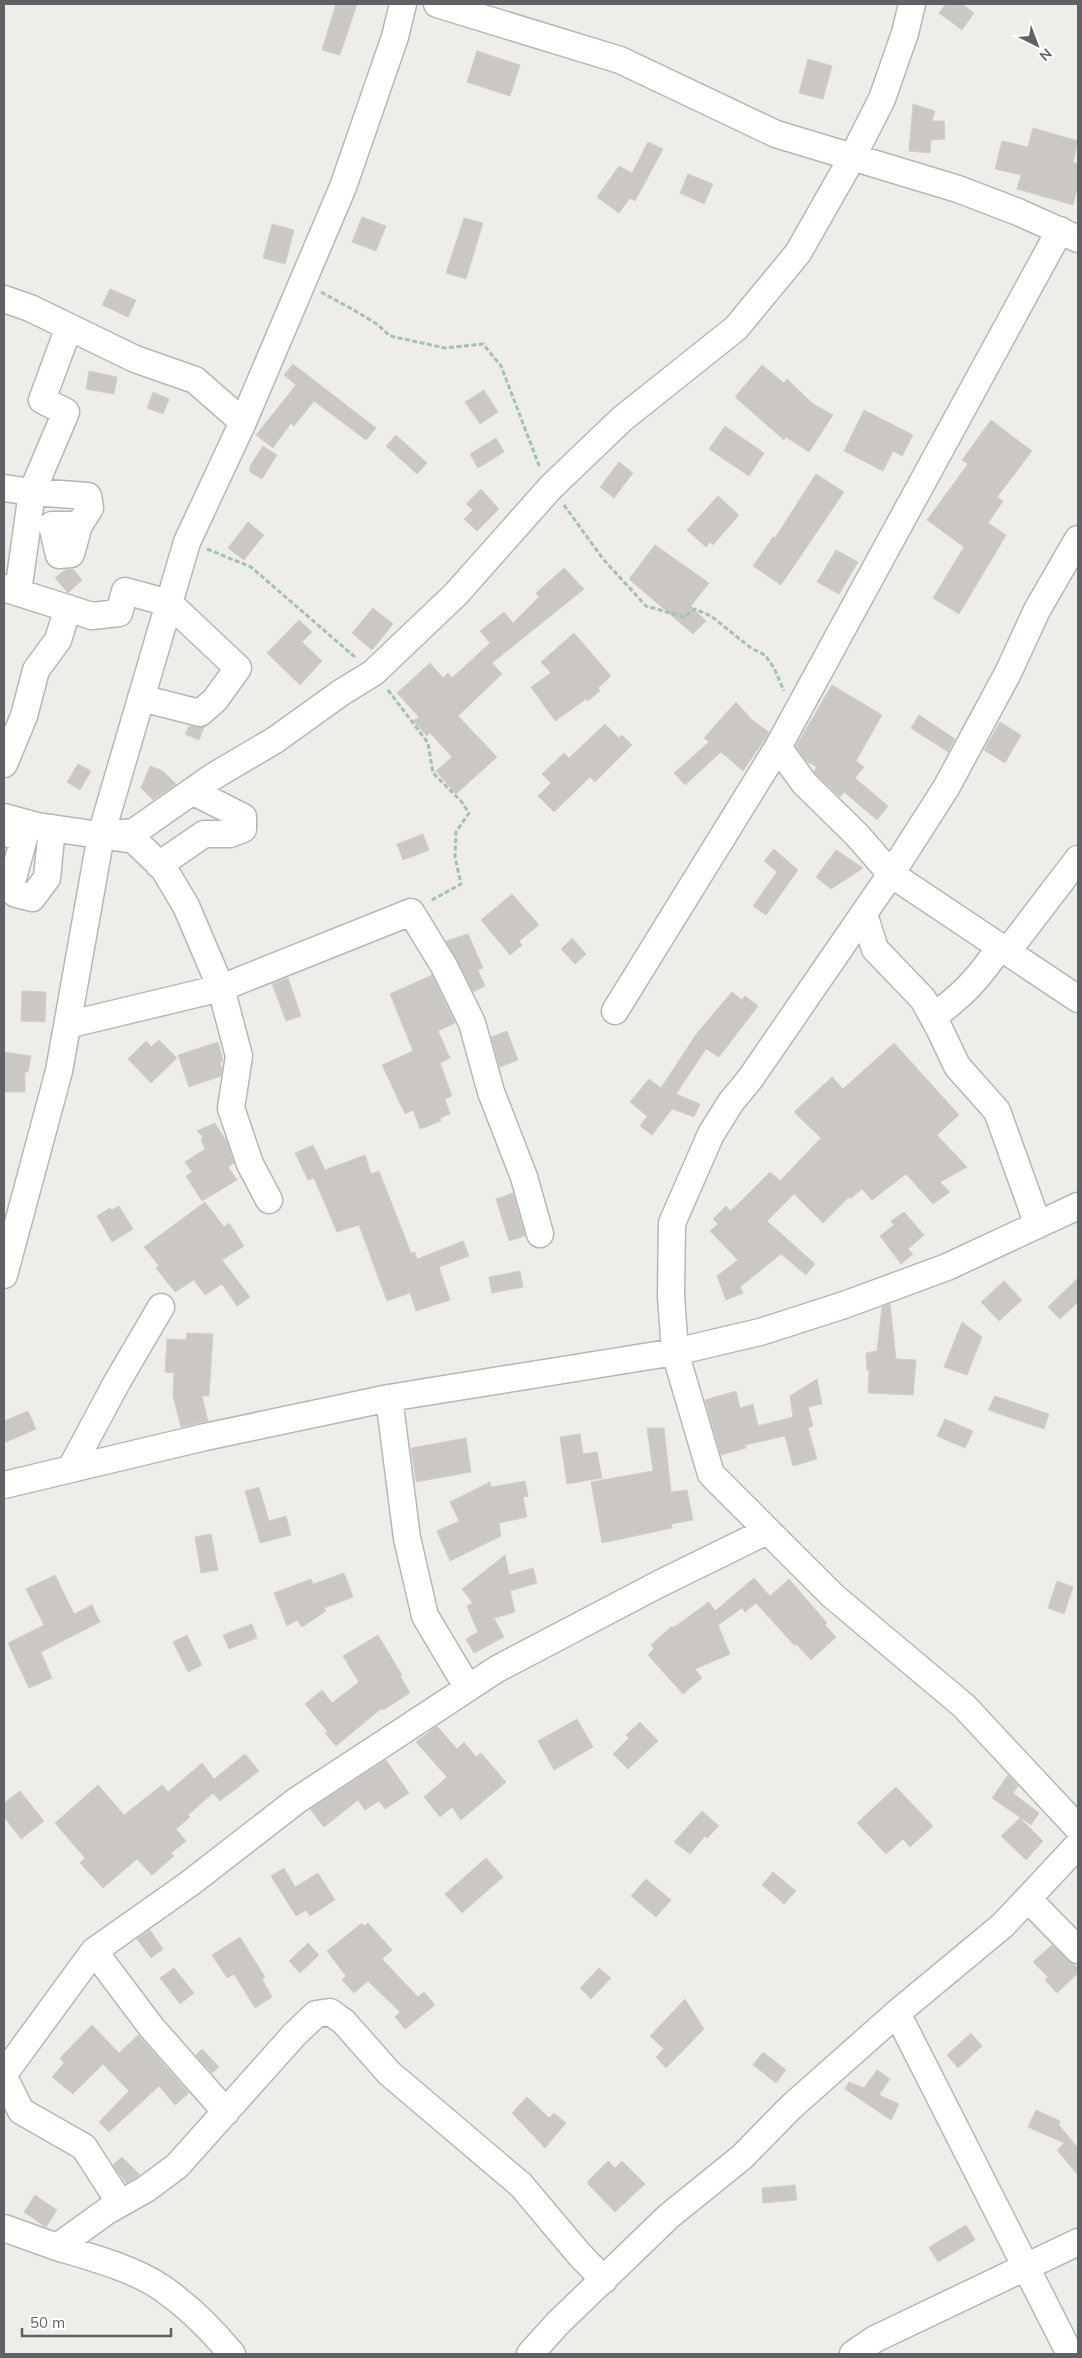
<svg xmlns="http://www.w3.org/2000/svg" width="1082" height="2358" viewBox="0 0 1082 2358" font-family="Mulish,sans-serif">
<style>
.building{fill:#cbc8c4;stroke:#d4cfc5}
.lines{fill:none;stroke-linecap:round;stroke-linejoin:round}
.minor-casing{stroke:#b4b7ba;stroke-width:29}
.path{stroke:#9ec6a8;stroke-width:3;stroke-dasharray:5 2.5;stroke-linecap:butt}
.minor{stroke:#fff;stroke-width:26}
</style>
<rect width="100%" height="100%" fill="#efede7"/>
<path class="building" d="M 336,4 L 357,4 L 340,55 L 322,50 Z
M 946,4 L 962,4 L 974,13 L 962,30 L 939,13 Z
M 477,51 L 520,65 L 510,96 L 467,82 Z
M 808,59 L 832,66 L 823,99 L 799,93 Z
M 913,104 L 935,111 L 932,121 L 944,121 L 945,139 L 931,140 L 930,153 L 909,151 Z
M 1033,128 L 1078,141 L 1073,162 L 1078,164 L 1078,185 L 1073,205 L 1017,189 L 1021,175 L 995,169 L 1002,141 L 1028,147 Z
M 648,142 L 663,149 L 635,201 L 630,198 L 619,213 L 597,197 L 619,166 L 632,173 Z
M 688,174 L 713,184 L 704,204 L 680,193 Z
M 362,217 L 386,226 L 376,251 L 352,242 Z
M 464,218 L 483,223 L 466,279 L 446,273 Z
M 272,224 L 294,230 L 285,264 L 263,258 Z
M 110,289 L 136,300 L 128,317 L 102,305 Z
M 293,364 L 376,428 L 366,440 L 314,401 L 294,426 L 291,423 L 273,448 L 256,435 L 296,385 L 284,375 Z
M 762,365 L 784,383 L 787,379 L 813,404 L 833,415 L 809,452 L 786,437 L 784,440 L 735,397 Z
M 89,371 L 117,377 L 114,394 L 86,389 Z
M 484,390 L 498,412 L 480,424 L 465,402 Z
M 153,392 L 169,399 L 163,414 L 147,408 Z
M 864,410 L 913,435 L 902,456 L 893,451 L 883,471 L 844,451 Z
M 991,420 L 1032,451 L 997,497 L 1003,501 L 988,523 L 1006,535 L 959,614 L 933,598 L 964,547 L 927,520 L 968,464 L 962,460 Z
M 725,426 L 764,453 L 749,476 L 709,449 Z
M 396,435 L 427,463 L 417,474 L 386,446 Z
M 496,438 L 504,452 L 478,468 L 470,454 Z
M 263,446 L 277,455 L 262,479 L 250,472 L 250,466 Z
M 619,462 L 633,473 L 614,498 L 600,487 Z
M 816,474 L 844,492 L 781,585 L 753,566 L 773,537 L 775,538 Z
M 481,489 L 499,509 L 477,531 L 464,519 L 473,510 L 466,504 Z
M 718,496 L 739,515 L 713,545 L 710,542 L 706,547 L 687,530 Z
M 248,522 L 264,535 L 244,560 L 228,548 Z
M 655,545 L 709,583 L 691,606 L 706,621 L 693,634 L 629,579 Z
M 836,550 L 858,562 L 839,594 L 817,582 Z
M 564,568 L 584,589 L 492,663 L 502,674 L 458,716 L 497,757 L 456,794 L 436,771 L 452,757 L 430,733 L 427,736 L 413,721 L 419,717 L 397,693 L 430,663 L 443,678 L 448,673 L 452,678 L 490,643 L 480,631 L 504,612 L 513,623 L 539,597 L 536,593 Z
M 73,569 L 82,580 L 68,593 L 55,578 L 65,570 Z
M 373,608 L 393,624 L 372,650 L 352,633 Z
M 299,620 L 312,632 L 302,642 L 322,661 L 300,685 L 267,653 Z
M 574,633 L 611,676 L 598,688 L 600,691 L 588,701 L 586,699 L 555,721 L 531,687 L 551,673 L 541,662 Z
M 832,685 L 882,715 L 856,761 L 864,767 L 855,778 L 888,806 L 877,820 L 844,792 L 840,797 L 815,773 L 814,771 L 817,767 L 806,761 L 796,746 Z
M 736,702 L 752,720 L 769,732 L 765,739 L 743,771 L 721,752 L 685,785 L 674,773 L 709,742 L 704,738 Z
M 919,715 L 955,739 L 948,752 L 911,728 Z
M 1000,722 L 1021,735 L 1005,763 L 984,750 Z
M 605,724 L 619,738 L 622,735 L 632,745 L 595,782 L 590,777 L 554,812 L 538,796 L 551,783 L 542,774 L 564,753 L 569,758 Z
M 189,726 L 204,727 L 199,740 L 185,734 Z
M 78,764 L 91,771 L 80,790 L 67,782 Z
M 150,766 L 163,771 L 176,784 L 153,800 L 141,788 Z
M 423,834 L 429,850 L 403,860 L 397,844 Z
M 774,849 L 798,870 L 766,915 L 753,906 L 777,872 L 764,861 Z
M 836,850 L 863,868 L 831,889 L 816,877 Z
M 512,894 L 539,925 L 519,941 L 522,945 L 510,955 L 481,920 Z
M 468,934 L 483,968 L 478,970 L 485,986 L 473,992 L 446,941 Z
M 572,938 L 586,954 L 575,964 L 561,949 Z
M 432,975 L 455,1023 L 438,1031 L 450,1058 L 440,1063 L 452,1096 L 445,1099 L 450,1114 L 440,1118 L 441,1121 L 420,1129 L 413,1110 L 405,1114 L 382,1065 L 413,1051 L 390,994 Z
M 288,978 L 301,1016 L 286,1021 L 272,984 Z
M 22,991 L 46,992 L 45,1022 L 21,1021 Z
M 732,992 L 742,1000 L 745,996 L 758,1006 L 719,1057 L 706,1049 L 676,1094 L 700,1104 L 694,1117 L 672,1109 L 652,1135 L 640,1126 L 647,1116 L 630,1102 L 649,1079 L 661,1088 L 697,1033 Z
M 507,1031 L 518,1060 L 500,1067 L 491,1037 Z
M 159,1040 L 177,1058 L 151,1083 L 128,1059 L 146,1041 L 151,1047 Z
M 218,1042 L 223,1061 L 220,1062 L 222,1068 L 221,1076 L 189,1087 L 178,1055 Z
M 894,1043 L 959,1115 L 937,1135 L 967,1167 L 940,1182 L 950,1192 L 933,1204 L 906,1174 L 872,1200 L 862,1189 L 850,1199 L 849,1197 L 823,1223 L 794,1194 L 767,1221 L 815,1264 L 806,1275 L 781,1254 L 740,1287 L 743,1293 L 726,1300 L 717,1276 L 738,1260 L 710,1231 L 718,1224 L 713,1219 L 726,1206 L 730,1211 L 737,1205 L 770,1172 L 780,1181 L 821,1138 L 794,1112 L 832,1077 L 843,1089 Z
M 4,1052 L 31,1056 L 28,1072 L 25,1072 L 25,1092 L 4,1092 Z
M 215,1123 L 227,1142 L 234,1163 L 228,1167 L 237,1180 L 202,1201 L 186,1176 L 192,1172 L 185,1162 L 205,1149 L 201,1140 L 203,1137 L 197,1131 Z
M 313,1145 L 325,1170 L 365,1155 L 371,1174 L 379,1171 L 411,1253 L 415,1252 L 417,1259 L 463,1241 L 469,1256 L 439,1267 L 450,1300 L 416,1311 L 410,1293 L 387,1301 L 359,1225 L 337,1232 L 314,1178 L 308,1180 L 295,1153 Z
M 513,1193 L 525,1236 L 509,1241 L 496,1199 Z
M 205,1202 L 224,1227 L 229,1223 L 244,1246 L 222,1260 L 250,1297 L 237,1306 L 222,1284 L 205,1295 L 194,1280 L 175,1292 L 156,1268 L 159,1266 L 144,1247 Z
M 119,1206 L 133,1229 L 112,1242 L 97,1216 L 110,1208 L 112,1210 Z
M 904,1212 L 924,1235 L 908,1249 L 913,1254 L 901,1264 L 880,1236 L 894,1225 L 891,1221 Z
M 520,1271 L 523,1287 L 492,1293 L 489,1277 Z
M 1078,1278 L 1078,1302 L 1060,1319 L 1048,1307 Z
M 1004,1281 L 1022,1300 L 999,1321 L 981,1302 Z
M 890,1304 L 896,1359 L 916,1360 L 913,1395 L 868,1393 L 869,1370 L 867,1370 L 866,1353 L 877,1351 L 882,1307 Z
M 962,1322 L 982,1337 L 967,1375 L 944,1367 Z
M 187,1333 L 213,1334 L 209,1396 L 202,1396 L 208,1421 L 181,1427 L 173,1396 L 174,1373 L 165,1372 L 167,1339 L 186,1340 Z
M 817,1379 L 822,1404 L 808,1407 L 813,1426 L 808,1428 L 817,1459 L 793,1466 L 785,1436 L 745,1445 L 746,1448 L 721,1455 L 705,1400 L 736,1391 L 740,1408 L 753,1404 L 758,1426 L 793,1417 L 790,1396 Z
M 995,1396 L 1049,1414 L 1044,1429 L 988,1410 Z
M 28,1411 L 36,1429 L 4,1443 L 4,1421 Z
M 945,1419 L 973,1431 L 965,1448 L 937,1436 Z
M 647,1428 L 664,1428 L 671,1492 L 687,1490 L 693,1520 L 671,1524 L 672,1528 L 602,1543 L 591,1482 L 653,1471 Z
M 580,1434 L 583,1454 L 597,1452 L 602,1478 L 567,1484 L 560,1437 Z
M 466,1438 L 471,1472 L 416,1482 L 411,1448 Z
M 525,1481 L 528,1496 L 523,1497 L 527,1517 L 499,1523 L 501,1536 L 450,1561 L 437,1531 L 459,1521 L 450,1502 L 490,1482 L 491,1487 Z
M 259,1487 L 269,1521 L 286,1516 L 291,1535 L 260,1543 L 245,1491 Z
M 211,1534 L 218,1570 L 201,1573 L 195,1537 Z
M 505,1555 L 509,1575 L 533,1568 L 537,1583 L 510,1591 L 515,1612 L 494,1618 L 504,1637 L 474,1653 L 466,1639 L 478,1632 L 467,1606 L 473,1603 L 462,1589 Z
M 344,1573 L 353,1597 L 324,1608 L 326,1611 L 302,1627 L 297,1620 L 287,1626 L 274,1593 L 311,1579 L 313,1584 Z
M 55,1575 L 74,1614 L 92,1605 L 100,1622 L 41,1652 L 52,1678 L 29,1688 L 8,1643 L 44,1625 L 26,1589 Z
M 754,1578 L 770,1596 L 789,1579 L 827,1623 L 825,1625 L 836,1637 L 811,1660 L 796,1644 L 794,1645 L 756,1603 L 745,1612 L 742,1608 L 718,1625 L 730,1654 L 695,1669 L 702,1678 L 683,1694 L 648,1655 L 654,1649 L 651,1645 L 672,1626 L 673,1628 L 709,1602 L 715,1611 Z
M 1057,1581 L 1073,1587 L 1064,1614 L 1048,1608 Z
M 252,1624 L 257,1638 L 229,1649 L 223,1635 Z
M 187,1635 L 202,1665 L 188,1672 L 173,1642 Z
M 378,1635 L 402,1675 L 400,1676 L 410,1693 L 383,1710 L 382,1708 L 336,1746 L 325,1733 L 328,1732 L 305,1704 L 322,1690 L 332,1703 L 359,1682 L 343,1656 Z
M 577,1719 L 593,1747 L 554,1770 L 538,1741 Z
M 640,1722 L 658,1741 L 628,1769 L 613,1754 L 629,1738 L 626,1735 Z
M 437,1726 L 457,1749 L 464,1742 L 476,1757 L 481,1753 L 506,1782 L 461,1820 L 452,1807 L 440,1817 L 424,1797 L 447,1777 L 416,1742 Z
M 245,1754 L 259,1771 L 220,1801 L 213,1793 L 188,1815 L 190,1817 L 176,1829 L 186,1841 L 171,1853 L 174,1856 L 152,1875 L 137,1859 L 103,1888 L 80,1863 L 85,1858 L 55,1823 L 98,1785 L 124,1815 L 162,1785 L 168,1792 L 202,1763 L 214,1779 Z
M 386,1760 L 409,1793 L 385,1809 L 379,1801 L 365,1810 L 358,1800 L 324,1827 L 310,1809 Z
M 1008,1775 L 1018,1786 L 1013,1793 L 1039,1813 L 1031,1825 L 992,1798 Z
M 896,1787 L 933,1826 L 910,1847 L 903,1839 L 886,1854 L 857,1823 Z
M 20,1791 L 44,1821 L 21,1839 L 4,1817 L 4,1803 Z
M 702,1811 L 719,1826 L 707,1838 L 705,1836 L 690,1854 L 674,1842 Z
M 1020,1818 L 1043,1841 L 1026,1860 L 1001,1836 Z
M 486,1858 L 503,1877 L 462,1913 L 445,1894 Z
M 284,1868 L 295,1887 L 318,1873 L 335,1900 L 310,1916 L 306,1910 L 296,1916 L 271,1876 Z
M 773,1872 L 796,1891 L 784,1904 L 762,1885 Z
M 646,1879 L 671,1900 L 656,1917 L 631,1896 Z
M 362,1923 L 364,1926 L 368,1923 L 392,1950 L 382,1959 L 418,1997 L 424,1992 L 435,2005 L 405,2029 L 395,2017 L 400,2012 L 368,1981 L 354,1993 L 342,1980 L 346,1976 L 327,1951 Z
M 150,1930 L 163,1949 L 151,1958 L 137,1939 Z
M 240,1937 L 265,1977 L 262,1979 L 272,1997 L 255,2008 L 234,1974 L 227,1978 L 212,1955 Z
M 308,1943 L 319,1955 L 300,1973 L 289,1961 Z
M 1052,1945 L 1078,1968 L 1078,1973 L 1057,1993 L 1045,1980 L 1048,1977 L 1033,1962 Z
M 174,1968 L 194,1993 L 180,2004 L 160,1978 Z
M 599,1968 L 611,1978 L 591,1999 L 580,1988 Z
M 685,1999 L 704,2029 L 666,2068 L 656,2057 L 664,2049 L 650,2036 Z
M 92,2025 L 119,2053 L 138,2035 L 189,2093 L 175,2105 L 159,2086 L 109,2132 L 99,2122 L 129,2091 L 103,2064 L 73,2094 L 52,2077 L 64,2063 L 60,2058 Z
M 971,2033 L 982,2046 L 958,2068 L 947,2055 Z
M 202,2049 L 219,2067 L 212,2073 L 196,2055 Z
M 763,2052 L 786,2070 L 776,2083 L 753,2065 Z
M 877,2070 L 890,2079 L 879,2095 L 899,2104 L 891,2120 L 845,2089 L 849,2082 L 864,2088 Z
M 527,2097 L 549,2118 L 554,2113 L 566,2123 L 545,2148 L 512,2113 Z
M 1036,2110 L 1060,2121 L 1059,2125 L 1078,2148 L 1078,2175 L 1057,2150 L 1064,2143 L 1028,2127 Z
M 122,2157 L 140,2175 L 126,2183 L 113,2165 Z
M 608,2161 L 615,2168 L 622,2161 L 645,2184 L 615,2212 L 588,2184 L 588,2181 Z
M 795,2185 L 797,2200 L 763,2203 L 762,2188 Z
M 35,2195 L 57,2210 L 46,2227 L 24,2212 Z
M 966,2225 L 975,2240 L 938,2262 L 929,2247 Z"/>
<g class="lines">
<defs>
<path id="minor" d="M 437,4 L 620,60 L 776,134 L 958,189 L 1018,212 L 1078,239
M 4,299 L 30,308 L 135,359 L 195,380 L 243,422
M 4,488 L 32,492 L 66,412 L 42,400 L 69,327
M 1078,539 L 1037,610 L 1008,673 L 946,788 L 891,874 L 750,1079 L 731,1102 L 711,1134 L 672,1223 L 671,1296 L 675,1352 L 711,1474 L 833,1596 L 964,1706 L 1078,1828
M 4,588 L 92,616 L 119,613 L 125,591 L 169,603 L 238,668 L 215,700 L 200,713 L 141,698
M 18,592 L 32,492 L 88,496 L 90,508 L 79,525 L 71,554 L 59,555 L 52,525 L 79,525
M 778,747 L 804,783 L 857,835 L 891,874 L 1078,999
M 4,764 L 24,716 L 36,670 L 58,640 L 68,608
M 4,817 L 37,826 L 134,840 L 164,869 L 186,906 L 221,988 L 239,1056 L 231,1108 L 250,1164 L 269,1200
M 4,833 L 24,838 L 10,889 L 16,894 L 32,898 L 47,878 L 52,828
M 101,835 L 134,832 L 214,776 L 275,740 L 342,692 L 373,673 L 456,594 L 551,487 L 622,419 L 736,328 L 798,253 L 852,158 L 882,99 L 905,33 L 912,4
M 159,865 L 204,834 L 230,834 L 243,829 L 243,817 L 192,791
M 864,914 L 875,949 L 923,999 L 939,1028 L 957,1066 L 997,1111 L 1038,1225
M 1007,952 L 1078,859
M 615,1011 L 778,747 L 1060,230
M 933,1017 C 964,994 978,979 1000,947
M 67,1025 L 221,988 L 411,912 L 444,966 L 472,1023 L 491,1092 L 524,1177 L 540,1234
M 4,1275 L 59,1071 L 101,835 L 187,542 L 243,422 L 343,187 L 395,37 L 403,4
M 389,1398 L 407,1538 L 425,1616 L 468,1688
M 71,1468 L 117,1382 L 161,1307
M 4,1485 L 205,1437 L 389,1398 L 675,1352 L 760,1332 L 844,1305 L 947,1267 L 1078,1206
M 1028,1899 L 1078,1950
M 94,1951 L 152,2028 L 226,2112
M 897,2013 L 1070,2354
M 4,2074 L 94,1951 L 189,1884 L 296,1801 L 497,1669 L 659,1584 L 767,1531
M 4,2077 L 21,2111 L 84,2147 L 120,2203
M 4,2228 L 57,2247 L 107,2211 L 146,2189 L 177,2166 L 294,2035 L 316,2014 L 330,2012 L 344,2022 L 389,2073 L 521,2185 L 579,2254 L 604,2280
M 57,2247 C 90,2257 133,2268 162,2288 C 188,2306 212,2330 232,2354
M 530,2354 L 558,2323 L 669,2216 L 742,2157 L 791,2107 L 897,2013 L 1003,1925 L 1078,1845
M 853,2354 L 875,2339 L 1078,2242"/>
</defs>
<use href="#minor" class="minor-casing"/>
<path class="path" d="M 321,292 L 352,309 L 377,324 L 390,336 L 445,348 L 483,344 L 501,366 L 540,468
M 564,505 L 603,559 L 646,606 L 684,617 L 695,609 L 711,616 L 751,648 L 765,655 L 774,668 L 784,691
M 207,549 L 251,567 L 356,658
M 388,690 L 428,743 L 433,773 L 461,801 L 469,813 L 456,832 L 455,857 L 461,884 L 430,901"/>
<use href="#minor" class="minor"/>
</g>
<rect width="1082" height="2358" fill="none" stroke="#5e6266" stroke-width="10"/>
<g transform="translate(1037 45) rotate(138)" stroke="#ffffff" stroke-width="4" paint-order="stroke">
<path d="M0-4L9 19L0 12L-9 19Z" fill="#5e6266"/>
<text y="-8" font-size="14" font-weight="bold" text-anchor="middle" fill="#5e6266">N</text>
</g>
<path d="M22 2328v8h149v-8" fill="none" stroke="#5e6266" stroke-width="2.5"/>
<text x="30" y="2328" font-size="15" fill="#5e6266" stroke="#ffffff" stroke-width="4" paint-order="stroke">50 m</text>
</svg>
